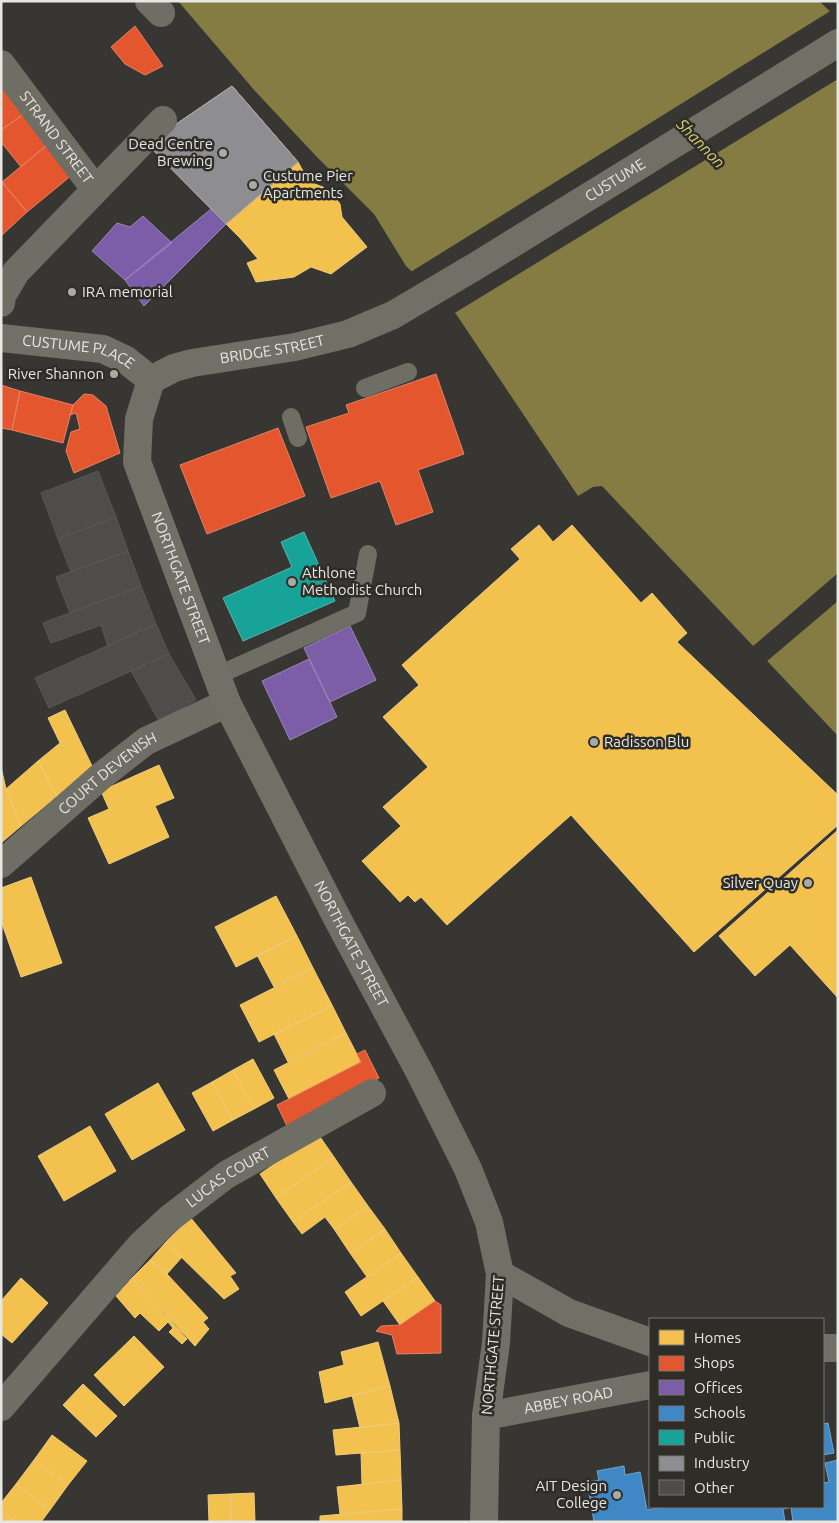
<svg xmlns="http://www.w3.org/2000/svg" width="839" height="1523" viewBox="0 0 839 1523" font-family="Ubuntu,sans-serif">
<style>
.water{fill:#847c42}
.pier{fill:#373633}
.homes{fill:#f2c14e;stroke:#efcc7b}
.shops{fill:#e4572e;stroke:#e58264}
.offices{fill:#7b5ea7;stroke:#9b87b9}
.schools{fill:#3f88c5;stroke:#71a4ce}
.public{fill:#17a398;stroke:#55b7ae}
.industry{fill:#8d8d92;stroke:#a8a8aa}
.building{fill:#4e4d4b;stroke:#595856}
.lines{fill:none;stroke-linecap:round;stroke-linejoin:round}
.lane{stroke:#6f6e65;stroke-width:18}
.street{stroke:#6f6e65;stroke-width:28}
.secondary{stroke:#717067;stroke-width:28}
.poi-dot{fill:#a9a9a5;stroke:#2e2d28;stroke-width:2}
.labels{text-anchor:middle;stroke-width:5;stroke-linejoin:round;paint-order:stroke}
.street-label{font-size:15px;fill:#e7e7e3;stroke:#2e2d28}
.poi-label{font-size:15px;fill:#e7e7e3;stroke:#2e2d28;text-anchor:end}
.water-label{font-size:16px;font-style:italic;fill:#dace72;stroke:#2e2d28}
</style>
<rect width="100%" height="100%" fill="#373633"/>
<path class="water" d="M 178,1 L 819,1 L 838,19 L 838,736 L 602,486 L 593,487 L 578,496 L 456,314 L 406,266 L 374,214 L 316,156 L 255,91 Z"/>
<path class="pier" d="M 832,10 L 838,16 L 838,79 L 453,314 L 409,273 Z
M 838,573 L 838,601 L 766,662 L 752,647 Z"/>
<path class="homes" d="M 232,86 L 298,162 L 309,182 L 323,187 L 334,196 L 340,204 L 342,217 L 367,247 L 331,274 L 311,267 L 294,277 L 256,282 L 247,263 L 258,259 L 240,238 L 147,144 Z
M 539,525 L 553,542 L 572,525 L 641,603 L 652,593 L 687,633 L 677,642 L 838,795 L 838,825 L 694,952 L 571,815 L 447,925 L 421,897 L 415,902 L 408,895 L 400,902 L 362,861 L 401,826 L 383,807 L 428,767 L 383,717 L 419,685 L 402,665 L 520,559 L 511,549 Z
M 65,710 L 92,766 L 57,796 L 38,761 L 60,743 L 48,718 Z
M 38,761 L 57,796 L 21,826 L 6,789 Z
M 159,765 L 174,798 L 155,806 L 169,837 L 109,864 L 88,818 L 109,809 L 101,791 Z
M 1,767 L 6,789 L 21,826 L 1,843 Z
M 838,830 L 838,998 L 790,945 L 755,976 L 719,936 Z
M 31,877 L 62,963 L 21,977 L 1,921 L 1,888 Z
M 276,896 L 297,936 L 236,967 L 215,927 Z
M 297,936 L 313,968 L 274,987 L 257,955 Z
M 313,968 L 332,1005 L 259,1042 L 240,1005 Z
M 332,1005 L 346,1033 L 288,1062 L 274,1034 Z
M 346,1033 L 361,1062 L 289,1099 L 274,1070 Z
M 253,1059 L 274,1098 L 254,1109 L 233,1070 Z
M 233,1070 L 254,1109 L 233,1120 L 212,1082 Z
M 212,1082 L 233,1120 L 213,1131 L 192,1093 Z
M 158,1083 L 185,1130 L 132,1160 L 105,1114 Z
M 90,1126 L 116,1171 L 64,1201 L 38,1156 Z
M 318,1134 L 334,1157 L 276,1198 L 260,1174 Z
M 334,1157 L 351,1182 L 293,1222 L 276,1198 Z
M 351,1182 L 368,1206 L 334,1229 L 325,1217 L 302,1234 L 293,1222 Z
M 368,1206 L 385,1229 L 350,1253 L 334,1229 Z
M 190,1217 L 236,1273 L 230,1276 L 239,1289 L 224,1299 L 166,1242 Z
M 385,1229 L 401,1253 L 367,1277 L 350,1253 Z
M 166,1242 L 182,1257 L 167,1274 L 150,1260 Z
M 401,1253 L 418,1277 L 361,1316 L 345,1292 Z
M 150,1260 L 167,1274 L 208,1318 L 203,1322 L 209,1329 L 195,1346 L 132,1278 Z
M 418,1277 L 435,1301 L 400,1325 L 383,1301 Z
M 21,1278 L 48,1303 L 12,1343 L 1,1334 L 1,1301 Z
M 132,1278 L 187,1339 L 182,1344 L 169,1332 L 173,1328 L 168,1322 L 159,1331 L 140,1313 L 135,1318 L 116,1296 Z
M 134,1336 L 164,1367 L 124,1406 L 94,1375 Z
M 378,1342 L 390,1386 L 325,1403 L 319,1372 L 344,1365 L 341,1352 Z
M 83,1384 L 117,1416 L 96,1437 L 63,1405 Z
M 390,1386 L 399,1423 L 360,1428 L 352,1395 Z
M 399,1423 L 400,1450 L 336,1455 L 333,1430 Z
M 52,1435 L 87,1461 L 68,1485 L 34,1460 Z
M 400,1450 L 401,1480 L 362,1484 L 361,1453 Z
M 34,1460 L 68,1485 L 50,1510 L 16,1484 Z
M 401,1480 L 402,1509 L 340,1514 L 337,1487 Z
M 16,1484 L 50,1510 L 41,1522 L 15,1522 L 1,1512 L 1,1503 Z
M 254,1493 L 255,1522 L 231,1522 L 230,1494 Z
M 230,1494 L 231,1522 L 209,1522 L 208,1495 Z
M 402,1509 L 402,1522 L 320,1522 L 320,1516 Z
M 1,1512 L 15,1522 L 1,1522 Z"/>
<path class="shops" d="M 135,26 L 163,66 L 145,75 L 125,64 L 111,47 Z
M 1,84 L 24,114 L 1,130 Z
M 24,114 L 47,145 L 21,167 L 1,142 L 1,130 Z
M 47,145 L 72,175 L 27,212 L 2,182 Z
M 2,182 L 27,212 L 1,236 L 1,183 Z
M 436,374 L 464,454 L 418,470 L 433,512 L 396,525 L 380,481 L 331,498 L 306,427 L 349,413 L 346,405 Z
M 1,385 L 20,391 L 12,430 L 1,428 Z
M 20,391 L 73,405 L 63,443 L 12,430 Z
M 84,394 L 93,395 L 106,406 L 120,453 L 74,473 L 66,451 L 71,432 L 80,429 L 76,413 L 70,415 L 73,405 Z
M 278,428 L 305,496 L 207,534 L 180,465 Z
M 365,1050 L 379,1078 L 287,1126 L 277,1105 L 361,1062 L 357,1054 Z
M 435,1301 L 441,1305 L 441,1353 L 397,1354 L 392,1335 L 376,1331 L 381,1326 L 400,1325 Z"/>
<path class="offices" d="M 211,209 L 226,224 L 144,306 L 125,280 Z
M 143,216 L 172,243 L 125,280 L 92,251 L 117,223 L 130,227 Z
M 350,626 L 376,680 L 330,702 L 304,648 Z
M 309,659 L 337,717 L 290,740 L 262,681 Z"/>
<path class="schools" d="M 828,1423 L 834,1453 L 823,1455 L 823,1424 Z
M 838,1460 L 838,1522 L 793,1522 L 791,1507 L 783,1509 L 785,1522 L 594,1522 L 587,1482 L 599,1480 L 597,1471 L 624,1466 L 625,1475 L 640,1472 L 647,1510 L 665,1507 L 823,1507 L 823,1483 L 829,1482 L 825,1463 Z"/>
<path class="public" d="M 304,532 L 335,601 L 243,641 L 223,598 L 292,567 L 281,542 Z"/>
<path class="industry" d="M 232,86 L 298,162 L 226,224 L 147,144 Z"/>
<path class="building" d="M 98,471 L 116,517 L 58,539 L 41,493 Z
M 116,517 L 128,551 L 71,572 L 58,539 Z
M 128,551 L 141,586 L 70,613 L 56,577 Z
M 141,586 L 156,624 L 108,646 L 101,625 L 51,643 L 43,623 Z
M 156,624 L 169,654 L 49,708 L 35,678 Z
M 169,654 L 196,700 L 159,721 L 131,671 Z"/>
<g class="lines">
<path class="lane" d="M 365,388 L 408,372
M 291,417 L 298,438
M 216,676 L 357,613 L 368,554"/>
<g class="street">
<path d="M 149,1 L 161,13"/>
<path id="s1" d="M 1,64 L 95,189"/>
<path d="M 1,303 L 2,296 L 16,272 L 163,120"/>
<path id="s2" d="M 1,864 L 100,777 L 146,741 L 227,703"/>
<path id="s3" d="M 1,1407 L 141,1245 L 170,1218 L 226,1175 L 372,1093"/>
</g>
<g class="secondary">
<path id="s4" d="M 1,338 L 103,349 L 126,360 L 151,380"/>
<path id="s5" d="M 151,380 L 139,419 L 137,462 L 227,703 L 338,920 L 420,1073 L 468,1169 L 489,1222 L 500,1274 L 496,1343 L 486,1416 L 484,1522"/>
<path id="s6" d="M 151,380 L 174,368 L 192,363 L 295,347 L 348,334 L 393,315 L 476,266 L 838,43"/>
<path d="M 500,1274 L 569,1313 L 650,1342"/>
<path d="M 823,1348 L 838,1348"/>
<path id="s7" d="M 486,1416 L 650,1385"/>
</g>
</g>
<g class="poi-dot">
<circle cx="223" cy="153" r="5"/>
<circle cx="253" cy="185" r="5"/>
<circle cx="72" cy="292" r="5"/>
<circle cx="114" cy="374" r="5"/>
<circle cx="292" cy="582" r="5"/>
<circle cx="594" cy="742" r="5"/>
<circle cx="808" cy="883" r="5"/>
<circle cx="617" cy="1495" r="5"/>
</g>
<g class="labels">
<g class="street-label">
<text dy="5" stroke="none"><textPath href="#s1" startOffset="92">STRAND STREET</textPath></text>
<text dy="5" stroke="none"><textPath href="#s6" startOffset="512">CUSTUME</textPath></text>
<text dy="5" stroke="none"><textPath href="#s6" startOffset="126">BRIDGE STREET</textPath></text>
<text dy="5" stroke="none"><textPath href="#s4" startOffset="79">CUSTUME PLACE</textPath></text>
<text dy="5" stroke="none"><textPath href="#s5" startOffset="208">NORTHGATE STREET</textPath></text>
<text dy="5" stroke="none"><textPath href="#s2" startOffset="140">COURT DEVENISH</textPath></text>
<text dy="5" stroke="none"><textPath href="#s5" startOffset="612">NORTHGATE STREET</textPath></text>
<text dy="5" stroke="none"><textPath href="#s3" startOffset="325">LUCAS COURT</textPath></text>
<text transform="translate(493 1345) rotate(-85)" y="5">NORTHGATE STREET</text>
<text dy="5" stroke="none"><textPath href="#s7" startOffset="84">ABBEY ROAD</textPath></text>
</g>
<g class="poi-label">
<text x="213" y="149">Dead Centre<tspan x="213" dy="17">Brewing</tspan></text>
<text x="263" y="181" text-anchor="start">Custume Pier<tspan x="263" dy="17">Apartments</tspan></text>
<text x="82" y="297" text-anchor="start">IRA memorial</text>
<text x="104" y="379">River Shannon</text>
<text x="302" y="578" text-anchor="start">Athlone<tspan x="302" dy="17">Methodist Church</tspan></text>
<text x="604" y="747" text-anchor="start">Radisson Blu</text>
<text x="798" y="888">Silver Quay</text>
<text x="607" y="1491">AIT Design<tspan x="607" dy="17">College</tspan></text>
</g>
<g class="water-label">
<text transform="translate(701 143) rotate(46)" y="6">Shannon</text>
</g>
</g>
<rect width="839" height="1523" fill="none" stroke="#e7e7e3" stroke-width="5"/>
<rect x="649" y="1318" width="175" height="190" fill="#2e2d28" stroke="#787773"/>
<rect x="659" y="1330" width="25" height="15" fill="#f2c14e" stroke="#787773"/>
<text x="694" y="1343" font-size="15" fill="#e7e7e3">Homes</text>
<rect x="659" y="1356" width="25" height="15" fill="#e4572e" stroke="#787773"/>
<text x="694" y="1368" font-size="15" fill="#e7e7e3">Shops</text>
<rect x="659" y="1380" width="25" height="15" fill="#7b5ea7" stroke="#787773"/>
<text x="694" y="1393" font-size="15" fill="#e7e7e3">Offices</text>
<rect x="659" y="1406" width="25" height="15" fill="#3f88c5" stroke="#787773"/>
<text x="694" y="1418" font-size="15" fill="#e7e7e3">Schools</text>
<rect x="659" y="1430" width="25" height="15" fill="#17a398" stroke="#787773"/>
<text x="694" y="1443" font-size="15" fill="#e7e7e3">Public</text>
<rect x="659" y="1456" width="25" height="15" fill="#8d8d92" stroke="#787773"/>
<text x="694" y="1468" font-size="15" fill="#e7e7e3">Industry</text>
<rect x="659" y="1480" width="25" height="15" fill="#4e4d4b" stroke="#787773"/>
<text x="694" y="1493" font-size="15" fill="#e7e7e3">Other</text>
</svg>
